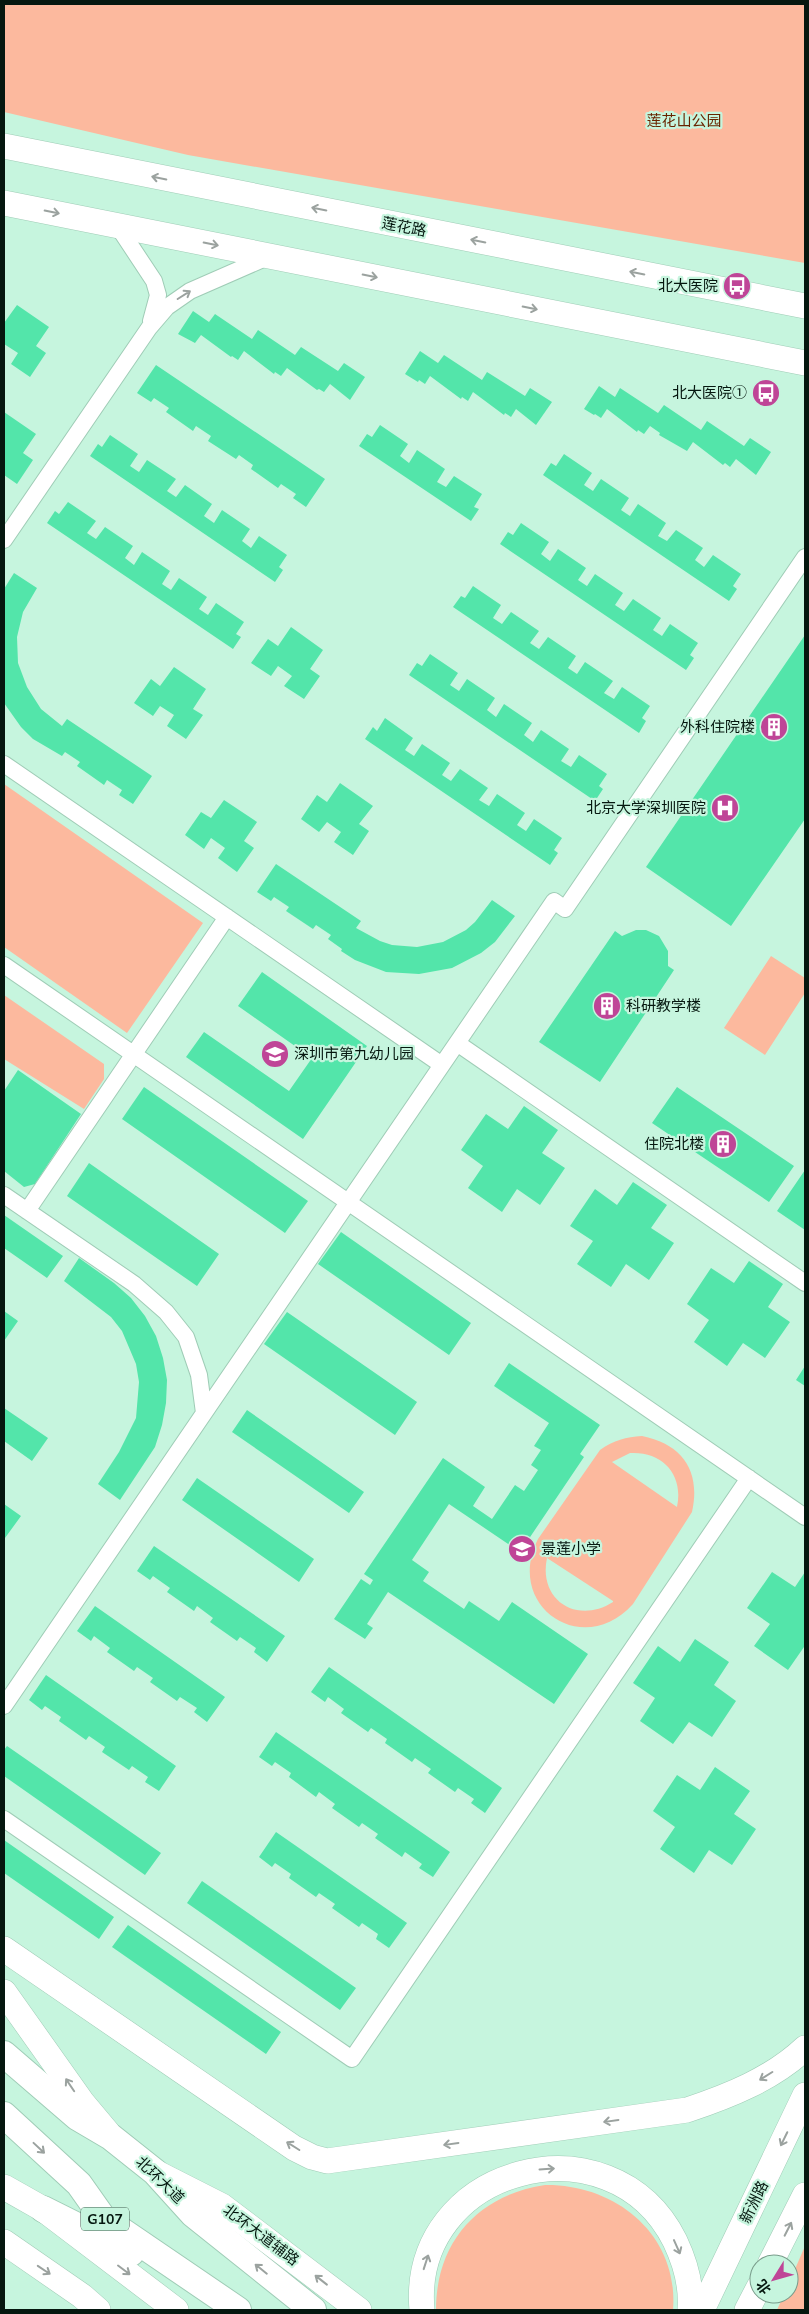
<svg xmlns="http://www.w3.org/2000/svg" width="809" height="2314" viewBox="0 0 809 2314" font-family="Mulish,'Noto Sans SC',sans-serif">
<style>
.green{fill:#fcb99e;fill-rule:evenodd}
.building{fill:#53e5aa}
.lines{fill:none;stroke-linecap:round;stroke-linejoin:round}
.minor-casing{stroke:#9fccb6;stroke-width:18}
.primary-casing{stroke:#9fccb6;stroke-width:26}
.trunk-casing{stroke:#9fccb6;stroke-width:28}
.minor{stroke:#fff;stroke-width:16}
.primary{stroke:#fff;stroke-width:25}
.trunk{stroke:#fff;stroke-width:26}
.oneway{stroke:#9ba29f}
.labels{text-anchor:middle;stroke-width:4.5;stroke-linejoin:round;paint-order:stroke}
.shield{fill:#c6f5de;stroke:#3f5a4d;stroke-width:1}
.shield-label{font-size:14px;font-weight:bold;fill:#05170f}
.park-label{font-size:15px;fill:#692400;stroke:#c6f5de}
.street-label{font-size:15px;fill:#05170f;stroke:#c6f5de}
.poi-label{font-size:15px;fill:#05170f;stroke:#c6f5de;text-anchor:end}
</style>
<rect width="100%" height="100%" fill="#c6f5de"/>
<path class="green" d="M 4,4 L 805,4 L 805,263 L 188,155 L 4,112 Z
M 4,784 L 203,923 L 127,1033 L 4,947 Z
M 771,956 L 805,978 L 805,993 L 765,1055 L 724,1028 Z
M 4,995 L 104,1064 L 104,1079 L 84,1109 L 4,1059 Z
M 642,1436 C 683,1444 701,1472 692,1512 L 633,1604 C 583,1660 504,1606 538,1539 L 600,1450 C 614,1440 626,1437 642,1436 ZM 630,1453 C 662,1451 684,1474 677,1507 L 612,1462 ZM 547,1558 L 613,1601 L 613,1602 C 577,1625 538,1600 547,1558 Z
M 545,2185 C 616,2184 679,2235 673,2310 L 436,2310 C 436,2242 478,2195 545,2185 Z
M 805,2246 L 805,2310 L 777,2310 L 784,2294 L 789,2294 L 789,2283 Z"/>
<path class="building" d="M 17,305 L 49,327 L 36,346 L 46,353 L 30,377 L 11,364 L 18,353 L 4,344 L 4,323 Z
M 193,311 L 209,322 L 215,314 L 252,339 L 258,330 L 295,355 L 301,347 L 338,371 L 344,363 L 365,377 L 350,400 L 330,384 L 324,392 L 319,389 L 317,390 L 287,368 L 281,376 L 275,372 L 274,374 L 244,351 L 238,360 L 232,356 L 231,357 L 201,335 L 195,343 L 178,334 Z
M 420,351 L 438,363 L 444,355 L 482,380 L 487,372 L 525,396 L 530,388 L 552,402 L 536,425 L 516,409 L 511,417 L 505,413 L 504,415 L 473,392 L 468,401 L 462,397 L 461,399 L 430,376 L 425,384 L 419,380 L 418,382 L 405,374 Z
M 156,365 L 325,479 L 306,507 L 293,498 L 296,494 L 281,484 L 278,488 L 251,469 L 253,465 L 239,455 L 236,459 L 208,441 L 211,436 L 196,426 L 193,431 L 166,412 L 169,408 L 154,398 L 151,402 L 137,393 Z
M 599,386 L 615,397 L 620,388 L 658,413 L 664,405 L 701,430 L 707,421 L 744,446 L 750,438 L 771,452 L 756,475 L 736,459 L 730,467 L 725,463 L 723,465 L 693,442 L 687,451 L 659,435 L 660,433 L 650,426 L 644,434 L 638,430 L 637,432 L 607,409 L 601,418 L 595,414 L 594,415 L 584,409 Z
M 4,412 L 36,434 L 23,453 L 33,460 L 17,484 L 4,475 Z
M 380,425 L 408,444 L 400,456 L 409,463 L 417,450 L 445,469 L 437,482 L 446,487 L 454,476 L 482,494 L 474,507 L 479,509 L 471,521 L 359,446 L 367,434 L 372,437 Z
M 110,435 L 138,454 L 130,466 L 139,472 L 147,460 L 176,479 L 167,491 L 176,497 L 185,485 L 212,504 L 204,516 L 214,523 L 222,510 L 250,529 L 242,541 L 251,548 L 259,536 L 287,555 L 279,567 L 283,570 L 275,582 L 90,456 L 98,444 L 102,447 Z
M 564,454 L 592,473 L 584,485 L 593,491 L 601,479 L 629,498 L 621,510 L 630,516 L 638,504 L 666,523 L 658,536 L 667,541 L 676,530 L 703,548 L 695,560 L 704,567 L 713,555 L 741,574 L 733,586 L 737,589 L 729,601 L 543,475 L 551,463 L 556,466 Z
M 68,502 L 96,521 L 87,533 L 96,539 L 105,527 L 133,546 L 125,558 L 134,565 L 142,552 L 170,571 L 162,584 L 171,590 L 179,578 L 207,597 L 199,609 L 208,615 L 216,603 L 244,622 L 236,634 L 241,637 L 233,649 L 47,523 L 55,511 L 59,514 Z
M 521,523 L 549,542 L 541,554 L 550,561 L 558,549 L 586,568 L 578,580 L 587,586 L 595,574 L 623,593 L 615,605 L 624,611 L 633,599 L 661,618 L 653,630 L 662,636 L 670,624 L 698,643 L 690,655 L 694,658 L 686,670 L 500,544 L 508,532 L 513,535 Z
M 14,573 L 37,588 L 23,612 L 17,637 L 18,663 L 27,687 L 41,709 L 62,726 L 67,719 L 152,776 L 133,804 L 119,795 L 122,790 L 107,780 L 104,785 L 77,766 L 80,762 L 65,752 L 62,756 L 33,739 L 21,727 L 4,703 L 4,589 Z
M 473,586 L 501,605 L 493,618 L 502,624 L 511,612 L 539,631 L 530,643 L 539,649 L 548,637 L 576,656 L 568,668 L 577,674 L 585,662 L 613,681 L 604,693 L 614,699 L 622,687 L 650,706 L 642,718 L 646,721 L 639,733 L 453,607 L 461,596 L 465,598 Z
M 291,627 L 323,650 L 310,669 L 320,676 L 304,699 L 284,686 L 292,676 L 278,666 L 271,676 L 251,663 L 268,639 L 278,646 Z
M 805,635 L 805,819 L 731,926 L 646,867 Z
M 430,654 L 458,673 L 450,685 L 459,691 L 467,679 L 495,698 L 487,710 L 496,717 L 504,704 L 532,723 L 524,735 L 533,742 L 541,730 L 569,749 L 561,761 L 571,767 L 579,755 L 607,774 L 599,786 L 603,789 L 595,801 L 409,675 L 417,663 L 422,666 Z
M 174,667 L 206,689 L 193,709 L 203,715 L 186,739 L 167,726 L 174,715 L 160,706 L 153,716 L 134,703 L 151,679 L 160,686 Z
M 385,718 L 413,738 L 405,750 L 414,756 L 422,744 L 450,763 L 442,775 L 451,781 L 460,769 L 488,788 L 479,800 L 489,806 L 497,794 L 525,813 L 517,825 L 526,831 L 534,819 L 562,838 L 554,850 L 558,853 L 550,865 L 365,739 L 373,727 L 377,731 Z
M 340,783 L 373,806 L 359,824 L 369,831 L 353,855 L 334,842 L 341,832 L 327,822 L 319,832 L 301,819 L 317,795 L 327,802 Z
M 224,800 L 257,822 L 244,841 L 254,848 L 237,872 L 218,858 L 225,848 L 211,838 L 204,849 L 185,835 L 201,812 L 211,818 Z
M 276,864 L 361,921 L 356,928 L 380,941 L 392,945 L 417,947 L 443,942 L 466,930 L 475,922 L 492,900 L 515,916 L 495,942 L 481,953 L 452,968 L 419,974 L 386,972 L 355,960 L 341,951 L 342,949 L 328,939 L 331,935 L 316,925 L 313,929 L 286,911 L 289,907 L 274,897 L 271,901 L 257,892 Z
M 636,930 L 646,930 L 659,936 L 668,951 L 668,966 L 674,970 L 600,1082 L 539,1042 L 615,931 L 622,936 Z
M 262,972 L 367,1046 L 303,1139 L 186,1057 L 204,1032 L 289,1091 L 312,1058 L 238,1006 Z
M 18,1070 L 81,1114 L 35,1184 L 24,1187 L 4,1171 L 4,1091 Z
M 144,1087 L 308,1201 L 285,1233 L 122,1119 Z
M 677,1087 L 794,1166 L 769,1202 L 652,1123 Z
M 524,1106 L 558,1130 L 542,1153 L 565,1168 L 540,1205 L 517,1189 L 502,1212 L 468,1188 L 483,1166 L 461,1150 L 486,1114 L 508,1129 Z
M 89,1163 L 219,1254 L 197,1286 L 67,1196 Z
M 805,1170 L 805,1230 L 777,1211 Z
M 633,1182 L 667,1205 L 651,1228 L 674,1243 L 649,1280 L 626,1264 L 611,1287 L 577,1264 L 593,1241 L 570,1226 L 595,1189 L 617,1205 Z
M 4,1215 L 63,1256 L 47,1278 L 4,1248 Z
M 341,1232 L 471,1323 L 449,1355 L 318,1264 Z
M 79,1258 L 114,1283 L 131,1298 L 145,1316 L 156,1336 L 163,1358 L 167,1380 L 166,1403 L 162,1425 L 155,1447 L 120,1500 L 98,1484 L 119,1452 L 136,1418 L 139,1382 L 136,1364 L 122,1331 L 111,1317 L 64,1281 Z
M 749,1261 L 783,1284 L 768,1307 L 790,1322 L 765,1358 L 743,1343 L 727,1366 L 694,1342 L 709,1320 L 687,1304 L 711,1268 L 734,1283 Z
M 4,1311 L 18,1321 L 4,1341 Z
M 287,1312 L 417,1402 L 395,1435 L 264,1344 Z
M 509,1363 L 600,1425 L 580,1454 L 584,1457 L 520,1552 L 449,1504 L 412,1560 L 429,1572 L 423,1581 L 464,1609 L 469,1601 L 499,1621 L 512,1602 L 588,1654 L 554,1704 L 388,1592 L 367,1624 L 373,1628 L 365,1639 L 334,1619 L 361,1579 L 370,1585 L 373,1580 L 364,1574 L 443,1458 L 485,1487 L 473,1506 L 492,1519 L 515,1485 L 524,1491 L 538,1470 L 531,1465 L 541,1450 L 534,1446 L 549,1423 L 494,1386 Z
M 805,1366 L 805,1386 L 796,1380 Z
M 4,1408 L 48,1438 L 32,1461 L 4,1441 Z
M 247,1410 L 364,1492 L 349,1513 L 232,1432 Z
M 197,1478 L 314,1559 L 299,1582 L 182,1500 Z
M 4,1504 L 21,1516 L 5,1538 L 4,1537 Z
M 154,1546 L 285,1636 L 267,1662 L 254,1652 L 256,1648 L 240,1637 L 237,1641 L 210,1622 L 213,1618 L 197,1606 L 194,1611 L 167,1592 L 170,1588 L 153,1576 L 150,1580 L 137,1571 Z
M 772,1572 L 795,1587 L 805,1572 L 805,1648 L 804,1647 L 788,1670 L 754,1646 L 770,1624 L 747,1608 Z
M 95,1606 L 225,1697 L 207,1722 L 194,1712 L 197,1708 L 180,1697 L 177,1701 L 150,1682 L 153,1678 L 137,1667 L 134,1671 L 107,1652 L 110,1648 L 94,1636 L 91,1641 L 77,1631 Z
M 695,1639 L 729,1662 L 714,1685 L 736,1701 L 712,1737 L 689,1722 L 673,1744 L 640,1721 L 655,1698 L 633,1683 L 658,1646 L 680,1662 Z
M 329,1667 L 502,1788 L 485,1813 L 471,1803 L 474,1799 L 458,1788 L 455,1792 L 428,1773 L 431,1769 L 415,1758 L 412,1762 L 385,1743 L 387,1739 L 371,1728 L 368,1732 L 341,1713 L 344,1709 L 328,1697 L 325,1702 L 311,1692 Z
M 46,1675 L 176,1766 L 159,1791 L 145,1782 L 148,1777 L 132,1766 L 129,1770 L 102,1752 L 105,1747 L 89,1736 L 86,1740 L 59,1721 L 61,1717 L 45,1706 L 42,1710 L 29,1700 Z
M 276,1732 L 450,1852 L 433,1877 L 419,1868 L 422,1864 L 405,1852 L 402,1857 L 375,1838 L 378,1834 L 362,1823 L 359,1827 L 332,1808 L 335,1804 L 319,1792 L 316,1797 L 289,1777 L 291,1773 L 275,1762 L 272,1766 L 259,1757 Z
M 7,1746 L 161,1853 L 145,1875 L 4,1776 L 4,1750 Z
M 715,1767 L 750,1791 L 734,1814 L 756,1829 L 732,1865 L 709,1850 L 694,1873 L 660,1849 L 675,1827 L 653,1811 L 677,1775 L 700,1790 Z
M 276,1832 L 407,1923 L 389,1948 L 376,1939 L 378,1934 L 362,1923 L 359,1927 L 332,1908 L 335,1904 L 319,1893 L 316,1897 L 289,1878 L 291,1874 L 275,1863 L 272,1867 L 259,1857 Z
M 4,1840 L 114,1917 L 99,1939 L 4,1873 Z
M 202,1881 L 356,1988 L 340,2010 L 187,1903 Z
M 128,1925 L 281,2032 L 266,2054 L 112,1947 Z"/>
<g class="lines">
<defs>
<path id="minor" d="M 117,225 L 154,281 L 158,295 L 151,321
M 4,540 L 149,328 L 167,307 L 190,291 L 270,256
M 4,764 L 442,1065
M 4,965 L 805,1517
M 457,1043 L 805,1283
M 4,1195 L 134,1284 L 166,1312 L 186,1337 L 199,1375 L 204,1413
M 27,1211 L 227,917
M 4,1706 L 554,901 L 565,909 L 805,557
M 4,1819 L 352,2059 L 749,1478"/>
<path id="primary" d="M 4,146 L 805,306
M 4,203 L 805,363
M 4,1949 L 294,2148 L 312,2157 L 327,2161 L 687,2110 C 729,2096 772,2079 805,2048
M 4,1992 L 82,2102 L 108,2133
M 157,2173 L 222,2206 L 359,2310
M 4,2187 L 43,2209 L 176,2310
M 4,2242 L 82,2296 L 98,2310
M 770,2264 L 805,2195
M 422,2310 C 409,2167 611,2113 675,2241 C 685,2262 692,2286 690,2310
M 702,2310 L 805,2095
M 747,2310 L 759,2287"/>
<path id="trunk" d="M 4,2054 L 77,2117 L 111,2137 L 155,2172 L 193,2214 L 313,2310
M 4,2115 L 79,2184 L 103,2218 L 238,2310
M 43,2209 L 131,2253"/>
</defs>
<use href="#minor" class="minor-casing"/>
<use href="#primary" class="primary-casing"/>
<use href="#trunk" class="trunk-casing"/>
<use href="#minor" class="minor"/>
<use href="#primary" class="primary"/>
<use href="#trunk" class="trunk"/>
</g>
<defs><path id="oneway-shaft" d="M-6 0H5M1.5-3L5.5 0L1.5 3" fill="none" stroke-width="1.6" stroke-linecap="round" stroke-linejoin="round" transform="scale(1.25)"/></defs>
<g class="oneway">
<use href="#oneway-shaft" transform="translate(159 178) rotate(-168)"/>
<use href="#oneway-shaft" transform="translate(319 209) rotate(-169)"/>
<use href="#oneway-shaft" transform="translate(52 212) rotate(11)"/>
<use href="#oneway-shaft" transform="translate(478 241) rotate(-169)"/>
<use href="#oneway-shaft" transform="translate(211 244) rotate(11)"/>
<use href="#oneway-shaft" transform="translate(637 273) rotate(-169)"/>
<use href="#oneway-shaft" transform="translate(370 276) rotate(11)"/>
<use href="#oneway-shaft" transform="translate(184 295) rotate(-32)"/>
<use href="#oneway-shaft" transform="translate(530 308) rotate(11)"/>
<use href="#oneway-shaft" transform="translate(766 2076) rotate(148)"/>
<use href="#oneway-shaft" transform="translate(70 2085) rotate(-124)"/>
<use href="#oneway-shaft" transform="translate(611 2121) rotate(172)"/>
<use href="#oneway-shaft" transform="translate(784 2139) rotate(116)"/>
<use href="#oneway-shaft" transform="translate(451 2144) rotate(172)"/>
<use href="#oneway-shaft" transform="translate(293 2146) rotate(-148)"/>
<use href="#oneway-shaft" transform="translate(39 2148) rotate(43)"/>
<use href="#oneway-shaft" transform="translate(547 2169) rotate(-4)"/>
<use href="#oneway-shaft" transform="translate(788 2229) rotate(-63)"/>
<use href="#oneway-shaft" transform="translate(677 2247) rotate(66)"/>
<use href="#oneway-shaft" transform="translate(426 2262) rotate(-72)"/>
<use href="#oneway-shaft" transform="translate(261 2269) rotate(-141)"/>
<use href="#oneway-shaft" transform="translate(44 2270) rotate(34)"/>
<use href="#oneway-shaft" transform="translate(124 2270) rotate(37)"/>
<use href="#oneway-shaft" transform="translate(321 2280) rotate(-142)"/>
</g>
<defs>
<symbol id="bus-disc" viewBox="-11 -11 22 22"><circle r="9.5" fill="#bf4597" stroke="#c6f5de"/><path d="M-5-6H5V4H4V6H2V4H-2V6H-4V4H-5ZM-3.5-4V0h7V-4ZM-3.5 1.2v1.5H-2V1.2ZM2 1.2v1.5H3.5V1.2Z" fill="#fff"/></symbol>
<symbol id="building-disc" viewBox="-11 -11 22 22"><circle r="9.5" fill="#bf4597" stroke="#c6f5de"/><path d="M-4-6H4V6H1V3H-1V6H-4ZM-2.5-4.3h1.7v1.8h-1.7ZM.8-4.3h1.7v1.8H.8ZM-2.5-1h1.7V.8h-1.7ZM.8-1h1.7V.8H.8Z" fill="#fff"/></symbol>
<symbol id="hospital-disc" viewBox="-11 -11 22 22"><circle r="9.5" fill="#bf4597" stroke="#c6f5de"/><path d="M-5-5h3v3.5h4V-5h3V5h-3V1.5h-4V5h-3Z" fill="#fff"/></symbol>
<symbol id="school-disc" viewBox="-11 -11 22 22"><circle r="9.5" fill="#bf4597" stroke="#c6f5de"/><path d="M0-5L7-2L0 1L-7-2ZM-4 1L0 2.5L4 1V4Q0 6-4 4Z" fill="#fff"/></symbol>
</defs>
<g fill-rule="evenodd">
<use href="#bus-disc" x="721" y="270" width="32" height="32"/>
<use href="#bus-disc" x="750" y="377" width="32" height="32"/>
<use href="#building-disc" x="758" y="711" width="32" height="32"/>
<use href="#hospital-disc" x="709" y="792" width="32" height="32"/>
<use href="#building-disc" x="591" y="990" width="32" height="32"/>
<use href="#school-disc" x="259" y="1038" width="32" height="32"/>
<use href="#building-disc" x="707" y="1128" width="32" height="32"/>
<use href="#school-disc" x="506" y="1533" width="32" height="32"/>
</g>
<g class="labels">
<rect class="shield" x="81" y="2207.5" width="48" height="23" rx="4"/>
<g class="shield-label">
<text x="105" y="2224">G107</text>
</g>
<g class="park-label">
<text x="684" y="126">莲花山公园</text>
</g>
<g class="street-label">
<text transform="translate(404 227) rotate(11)" y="5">莲花路</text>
<text transform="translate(160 2180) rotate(44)" y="5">北环大道</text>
<text transform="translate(754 2202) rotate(-64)" y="5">新洲路</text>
<text transform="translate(261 2235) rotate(37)" y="5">北环大道辅路</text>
</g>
<g class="poi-label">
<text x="718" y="291">北大医院</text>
<text x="747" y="398">北大医院①</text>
<text x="755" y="732">外科住院楼</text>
<text x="706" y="813">北京大学深圳医院</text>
<text x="626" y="1011" text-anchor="start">科研教学楼</text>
<text x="294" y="1059" text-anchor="start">深圳市第九幼儿园</text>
<text x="704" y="1149">住院北楼</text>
<text x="541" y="1554" text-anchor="start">景莲小学</text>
</g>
</g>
<rect width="809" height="2314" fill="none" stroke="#05170f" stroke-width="10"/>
<g transform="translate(774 2279) rotate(233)"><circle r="24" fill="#c6f5de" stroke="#799c8b"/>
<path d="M0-4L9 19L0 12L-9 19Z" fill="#bf4597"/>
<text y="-8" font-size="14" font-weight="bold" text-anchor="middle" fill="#05170f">北</text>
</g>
</svg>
